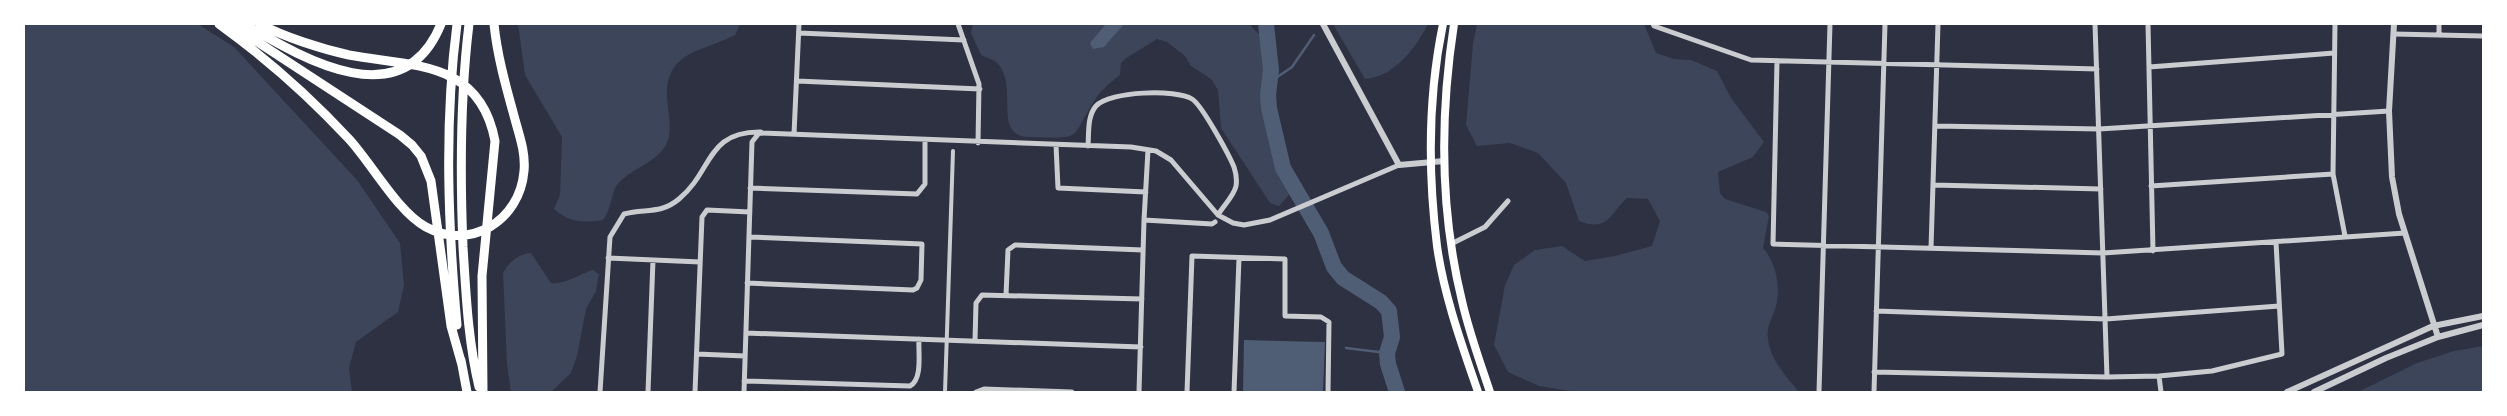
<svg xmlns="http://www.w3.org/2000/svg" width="2507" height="416" viewBox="0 0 2507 416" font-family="Literata,serif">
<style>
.green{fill:#3c4559}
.water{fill:#4f5d75}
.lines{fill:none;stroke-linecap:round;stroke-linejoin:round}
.stream{stroke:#4f5d75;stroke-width:2.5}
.river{stroke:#4f5d75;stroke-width:16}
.pedestrian{stroke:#caccd0;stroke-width:4}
.minor{stroke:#caccd0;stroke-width:5}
.tertiary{stroke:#caccd0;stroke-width:6}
.primary{stroke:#fff;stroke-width:8}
.trunk{stroke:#fff;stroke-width:9}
</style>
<rect width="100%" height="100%" fill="#2d3142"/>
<path class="green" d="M 24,24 L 198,24 L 234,47 L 357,180 L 400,243 L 404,285 L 398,312 L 356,342 L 349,368 L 352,392 L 24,392 Z
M 518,24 L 740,24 L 735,35 C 702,52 665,51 667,98 C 668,111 672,127 668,140 C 661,162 630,168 617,185 C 611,193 612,208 603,220 C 584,223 570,223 554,209 L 560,195 L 562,137 L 525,75 Z
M 973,24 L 1249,24 L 1270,46 L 1275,57 L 1275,128 L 1284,163 L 1289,195 L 1279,206 L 1270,203 L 1221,128 L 1218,90 L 1211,79 L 1191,66 L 1185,56 L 1167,42 L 1157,39 L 1125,59 L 1121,63 L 1120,75 C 1098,92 1096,97 1082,122 C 1079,127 1076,134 1070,136 C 1059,139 1040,137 1028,137 C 991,135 1021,83 995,61 C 991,59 985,57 981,55 L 971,33 Z
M 1333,24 L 1428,24 C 1416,48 1394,77 1365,79 Z
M 1477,24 L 1644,24 L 1656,53 L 1674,59 L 1691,60 L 1717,71 L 1731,98 L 1764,142 L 1753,157 L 1718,172 L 1720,193 L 1725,199 L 1766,212 L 1769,216 L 1763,248 C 1776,262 1781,287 1776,306 C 1773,318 1766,325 1768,339 C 1771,361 1786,376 1799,392 L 1576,392 L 1539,386 L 1508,372 L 1494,345 L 1505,285 L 1514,265 L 1535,250 L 1562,246 L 1585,261 L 1615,256 L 1652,246 L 1660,221 L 1648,199 L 1627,198 C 1609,215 1608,232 1579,221 L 1566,183 L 1538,153 L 1510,143 L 1477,146 L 1466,125 L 1473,44 Z
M 531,253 L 551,283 C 564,285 580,274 593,270 L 599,274 L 596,291 L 586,309 L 577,356 L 571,373 L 551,392 L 511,392 L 507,364 L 503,273 C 509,262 518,254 531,253 Z
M 2483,346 L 2483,392 L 2358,392 L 2417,363 L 2454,351 Z"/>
<path class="water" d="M 1106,24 L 1124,24 L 1104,47 L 1093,49 L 1090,43 Z
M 1244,340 L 1325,342 L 1323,392 L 1243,392 Z"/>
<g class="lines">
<path class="stream" d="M 1270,82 L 1292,67 L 1314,35
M 1346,348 L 1387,353"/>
<path class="river" d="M 1266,24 L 1271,70 L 1268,95 L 1269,108 L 1283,168 L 1321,233 L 1334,267 L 1343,278 L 1381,302 L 1389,311 L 1392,337 L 1387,353 L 1388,364 L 1397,392"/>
<path class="pedestrian" d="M 945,392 L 953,151"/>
<path class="minor" d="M 958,24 L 979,84 L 978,143
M 1653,24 L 1654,26 L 1751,60 L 2097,69
M 2095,24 L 2107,377
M 2148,24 L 2153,251
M 2335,24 L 2333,174 L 2345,236
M 799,33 L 964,40
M 2394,34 L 2483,36
M 2439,35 L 2439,24
M 1777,61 L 1773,244 L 2103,253 L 2405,233
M 2149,67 L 2334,53
M 797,81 L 980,89
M 1936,126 L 2099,129 L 2389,111
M 794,134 L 799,24
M 1056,145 L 1058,188 L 1146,192
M 1088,146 C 1089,134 1087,116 1096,106 C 1110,91 1176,89 1192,99 C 1202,105 1229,155 1234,167 C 1236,173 1237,180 1236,186 C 1234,196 1223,206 1218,215
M 1934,185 L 2101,189
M 2151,186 L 2333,174
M 750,188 L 917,194 L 925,184 L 925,141
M 1144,220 L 1212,224 L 1215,222
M 1451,244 L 1485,227 L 1508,201
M 1931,248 L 1938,24
M 608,258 L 700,262
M 747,283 L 913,290 L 917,288 L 921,280 L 922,244 L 749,237
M 1006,295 L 1008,250 L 1015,245 L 1143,250
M 1876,311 L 2106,319 L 2279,306
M 746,333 L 1141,347
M 975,341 L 976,303 L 982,295 L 1142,299
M 697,354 L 745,356
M 1874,372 L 2107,377 L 2159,376
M 744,381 L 910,386 C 923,379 918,352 919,339
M 600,392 L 610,237 L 624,214 C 644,208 660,215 679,199 C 713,171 706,131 761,132
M 648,392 L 653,260
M 695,392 L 702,217 L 707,210 L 750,212
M 744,392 L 752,142 L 759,133 L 1131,147 L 1156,151 L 1171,160 L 1218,215 L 1233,223 L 1244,225 L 1270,220 L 1399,165
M 976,392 L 984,389 L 1072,392
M 1139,392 L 1144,220 L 1148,150
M 1187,392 L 1192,256 L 1285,259 L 1285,316 L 1321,317 L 1329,322 L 1328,392
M 1234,392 L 1239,258
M 1819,392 L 1830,24
M 1874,392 L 1885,24
M 2161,392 L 2159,376 L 2212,371 L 2282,354 L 2276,242"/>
<path class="tertiary" d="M 1323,24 L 1399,165 L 1444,161
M 2394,24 L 2389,111 L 2392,177 L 2399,214 L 2438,337
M 2287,392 L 2433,326 L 2483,316
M 2314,392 L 2386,358 L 2438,337 L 2483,325"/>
<path class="primary" d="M 1443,24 C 1428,96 1428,173 1437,246 C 1444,296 1462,345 1478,392
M 1454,24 C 1440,115 1440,211 1462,301 C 1469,332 1480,362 1490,392"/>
<path class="trunk" d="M 219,24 C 266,58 310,97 349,139 C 372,164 398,212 426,227 C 470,251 520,221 524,171 C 526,151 518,132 513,112 C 505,83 497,54 494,24
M 230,24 L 400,135 L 412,145 L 421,156 L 431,181 L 451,326 L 462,365
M 244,24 C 304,59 403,118 441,24
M 260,24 C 284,37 322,49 349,55 C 413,67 480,60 495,141 L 482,276 L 483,392
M 469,24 C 460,98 460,173 463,247 C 466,294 468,341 479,387
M 457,325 C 448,225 444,124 457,24
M 461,360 L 467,392"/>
</g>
<rect width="2507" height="416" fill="none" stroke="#ffffff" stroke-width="50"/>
</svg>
